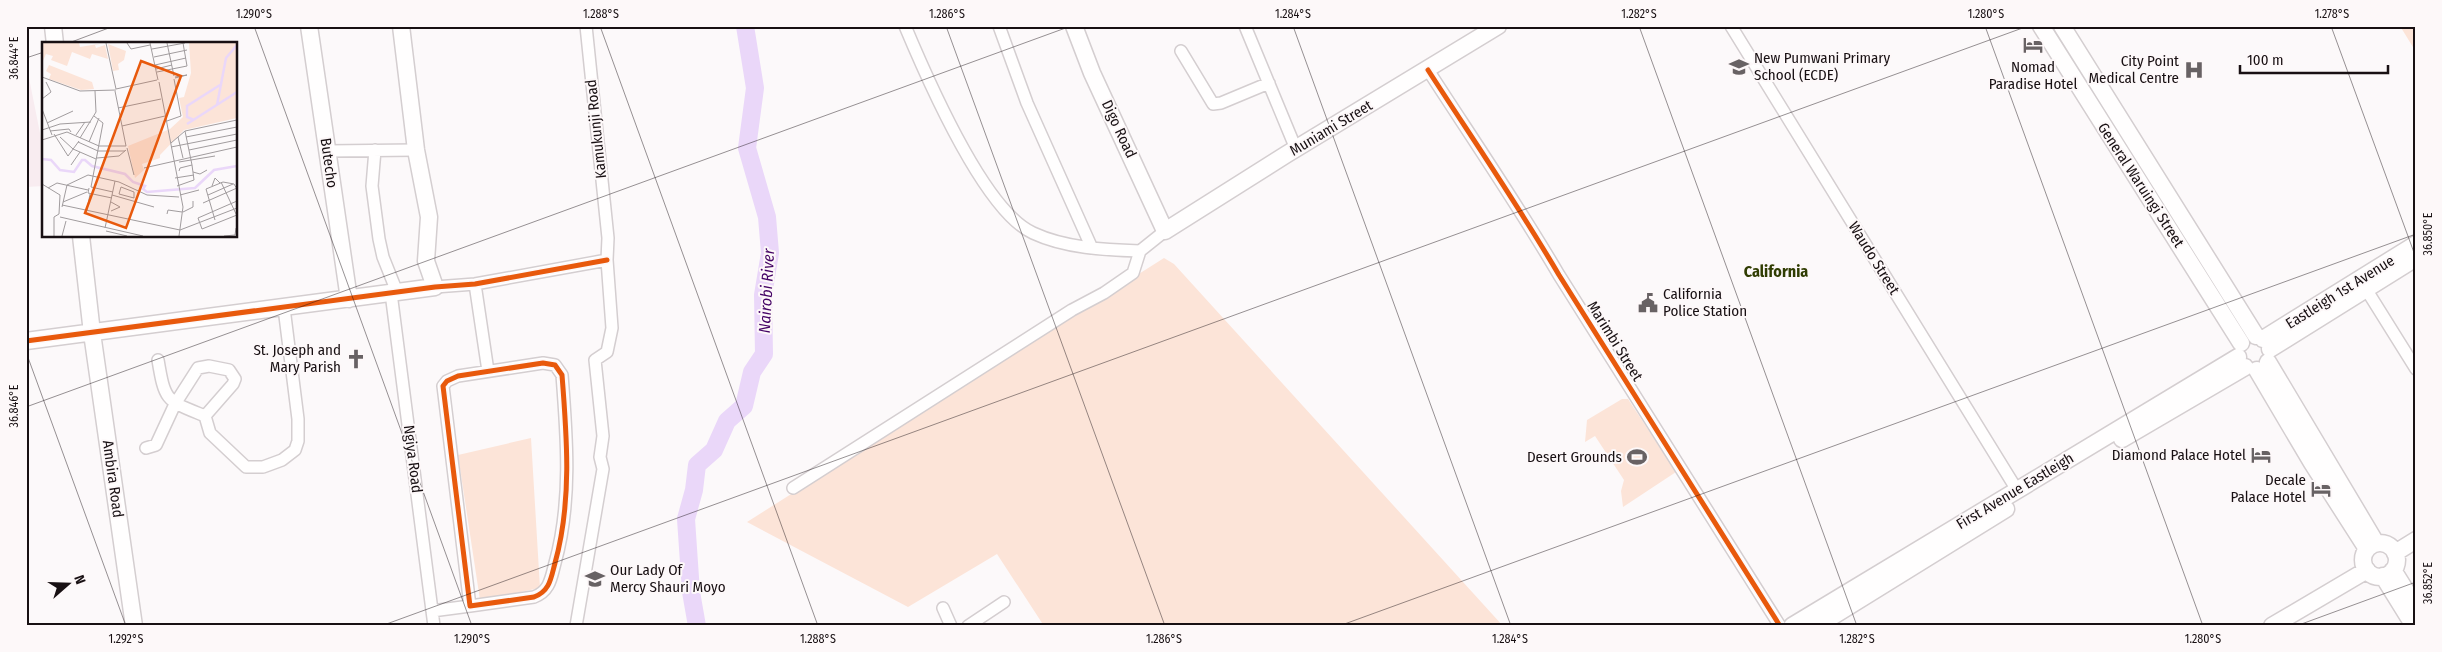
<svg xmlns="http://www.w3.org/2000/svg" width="2442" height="652" viewBox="0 0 2442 652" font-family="'Fira Sans Condensed',sans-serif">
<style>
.built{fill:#f8ecf0}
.green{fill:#fce4d8}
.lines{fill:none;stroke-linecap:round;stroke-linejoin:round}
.river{stroke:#ead7f9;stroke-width:18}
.street-casing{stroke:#d4ced0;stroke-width:14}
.secondary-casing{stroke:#d4ced0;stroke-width:19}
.street{stroke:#fffefe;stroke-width:11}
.secondary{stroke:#fffefe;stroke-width:16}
.cycleway-casing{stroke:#fdf8f9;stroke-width:8}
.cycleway{stroke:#e8590c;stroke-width:5}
.ticks{fill:none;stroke:#181013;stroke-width:1;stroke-opacity:0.45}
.labels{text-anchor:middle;stroke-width:4;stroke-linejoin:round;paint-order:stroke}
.poi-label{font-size:15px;fill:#181013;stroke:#fdf8f9;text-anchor:end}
.street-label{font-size:15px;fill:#181013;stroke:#fdf8f9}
.neighbourhood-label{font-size:16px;font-weight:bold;fill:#303d02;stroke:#fdf8f9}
.water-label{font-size:16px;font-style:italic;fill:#450466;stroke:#fdf8f9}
.inset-river{fill:none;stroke:#ead7f9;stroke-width:2.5}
.inset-road{fill:none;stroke:#a19c9e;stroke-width:1}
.view{fill:#e8590c;fill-opacity:0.15;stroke:#e8590c;stroke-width:2.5}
.inset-edge{fill:none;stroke:#181013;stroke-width:2.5}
.neatline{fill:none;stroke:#181013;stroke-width:2}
.ticks-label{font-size:12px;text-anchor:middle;fill:#181013}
</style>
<rect width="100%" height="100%" fill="#fcf9fa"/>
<path class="built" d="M 26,63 L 44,153 L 44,186 L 26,187 Z"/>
<path class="green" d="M 2400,26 L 2416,26 L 2416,52 Z
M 1164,258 L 1174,264 L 1503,626 L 1044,626 L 997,554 L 908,607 L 747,522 Z
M 1622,399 L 1628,399 L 1676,472 L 1623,507 L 1621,491 L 1624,480 L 1595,436 L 1585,442 L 1587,420 Z
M 531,438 L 540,588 L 480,600 L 458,455 Z"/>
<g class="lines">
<path class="river" d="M 697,626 L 691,592 L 686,519 L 694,490 L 697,465 L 714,450 L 727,421 L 744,406 L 752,372 L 764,354 L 763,295 L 770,253 L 767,217 L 747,148 L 755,88 L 745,26"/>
<defs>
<path id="street" d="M 905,26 C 926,76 984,211 1033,233 C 1065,248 1105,250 1140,251 L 1165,231
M 999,26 L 1027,103 L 1091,246
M 1245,26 L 1296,149
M 1731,26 L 2017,490
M 1181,51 L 1213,104 L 1221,103 L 1269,83
M 1428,70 C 1472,138 1518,205 1559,275 L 1780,626
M 375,150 L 372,186 L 379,239 L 383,257 L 397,292
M 327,151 L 416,150
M 475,284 L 488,371
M 435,287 L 475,284 L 607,260
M 2366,289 L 2416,369
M 391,293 L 434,626
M 158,360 C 165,402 166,400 205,416 L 210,433 L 246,467 L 263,467 L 282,460 L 295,450 L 298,441 L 298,419 L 284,308
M 543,363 L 555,365 L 562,375 C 567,438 572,502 555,563 C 551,578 550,591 534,597 L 470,606 L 443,386 L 447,381 L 458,376 Z
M 146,448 L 156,445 L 175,404 L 198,368 L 209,366 L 229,370 L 235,379 L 233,384 L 205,416
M 793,488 L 1072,310 L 1104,293 L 1133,273 L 1140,251
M 943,608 L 951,626
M 432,611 L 470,606
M 576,626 L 603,469 L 600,457 L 603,436 L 595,360 L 607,352 L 612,328 L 607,260 L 608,238 L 586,26
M 968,626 L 1004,602"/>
<path id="secondary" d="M 53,26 L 55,44
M 309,26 L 349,299
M 1074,26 L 1092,73 L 1165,231 L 1287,154 L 1498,26
M 2041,26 L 2241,343
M 2062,26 L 2256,336
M 81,236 L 92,333 L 134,626
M 2263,339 L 2416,244
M 26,341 L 435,287 L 426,261 L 429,217 L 416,150 L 401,26
M 2270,349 L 2416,258
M 2268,362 L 2376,543
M 2257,370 L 2312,463 L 2367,549
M 2122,439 L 2245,367
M2363 560a17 17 0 1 1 34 0a17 17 0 1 1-34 0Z
M 2395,553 L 2416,540
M 2393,570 L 2416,607
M 2383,576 L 2414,626
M 1792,626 L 2238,357
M 1817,626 L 2006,509
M 2272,626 L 2367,570"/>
</defs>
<use href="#street" class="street-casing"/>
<use href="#secondary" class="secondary-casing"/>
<use href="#street" class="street"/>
<use href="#secondary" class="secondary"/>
<defs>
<path id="cycleway" d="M 1428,70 C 1472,138 1518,205 1559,275 L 1780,626
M 26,341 L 435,287 L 475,284 L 607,260
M 543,363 L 555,365 L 562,375 C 567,438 572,502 555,563 C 551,578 550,591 534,597 L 470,606 L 443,386 L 447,381 L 458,376 Z"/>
</defs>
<use href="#cycleway" class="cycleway-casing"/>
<use href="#cycleway" class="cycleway"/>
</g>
<path class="ticks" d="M 254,26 L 472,626M 600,26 L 818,626M 946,26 L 1165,626M 1293,26 L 1511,626M 1639,26 L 1857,626M 1985,26 L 2203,626M 2331,26 L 2416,258M 66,44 L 114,26M 26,58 L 44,52M 26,352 L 126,626M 26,407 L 1071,26M 381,626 L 2028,26M 1339,626 L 2416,234M 2296,626 L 2416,582"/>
<defs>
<symbol id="hotel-bare" viewBox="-9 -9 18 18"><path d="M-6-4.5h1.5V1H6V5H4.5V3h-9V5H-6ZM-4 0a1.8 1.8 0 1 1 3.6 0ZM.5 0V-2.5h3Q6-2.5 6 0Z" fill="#686264" stroke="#fdf8f9" stroke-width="2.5" paint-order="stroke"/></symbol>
<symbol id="school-bare" viewBox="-9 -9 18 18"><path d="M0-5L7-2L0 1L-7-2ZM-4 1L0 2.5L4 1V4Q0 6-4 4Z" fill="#686264" stroke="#fdf8f9" stroke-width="2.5" paint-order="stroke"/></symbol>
<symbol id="hospital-bare" viewBox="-9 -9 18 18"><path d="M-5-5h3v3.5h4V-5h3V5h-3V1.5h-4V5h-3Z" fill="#686264" stroke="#fdf8f9" stroke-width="2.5" paint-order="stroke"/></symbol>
<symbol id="civic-bare" viewBox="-9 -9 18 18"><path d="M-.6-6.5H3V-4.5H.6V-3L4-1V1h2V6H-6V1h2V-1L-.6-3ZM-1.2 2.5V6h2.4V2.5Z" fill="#686264" stroke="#fdf8f9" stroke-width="2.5" paint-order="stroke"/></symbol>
<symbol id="church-bare" viewBox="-9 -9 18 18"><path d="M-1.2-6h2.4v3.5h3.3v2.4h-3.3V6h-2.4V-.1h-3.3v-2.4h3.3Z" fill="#686264" stroke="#fdf8f9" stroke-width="2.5" paint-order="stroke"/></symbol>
<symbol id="stadium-bare" viewBox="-9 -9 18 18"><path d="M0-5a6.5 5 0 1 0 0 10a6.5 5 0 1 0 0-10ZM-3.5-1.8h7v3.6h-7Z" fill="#686264" stroke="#fdf8f9" stroke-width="2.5" paint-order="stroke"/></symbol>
</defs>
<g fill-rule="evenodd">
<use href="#hotel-bare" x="2019" y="31" width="28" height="28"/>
<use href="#school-bare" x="1725" y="53" width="28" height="28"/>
<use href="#hospital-bare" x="2180" y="56" width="28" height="28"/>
<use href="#civic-bare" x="1634" y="289" width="28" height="28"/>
<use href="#church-bare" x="342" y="345" width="28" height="28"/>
<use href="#hotel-bare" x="2247" y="441" width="28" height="28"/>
<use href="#stadium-bare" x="1623" y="443" width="28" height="28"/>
<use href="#hotel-bare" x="2307" y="475" width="28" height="28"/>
<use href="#school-bare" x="581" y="565" width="28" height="28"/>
</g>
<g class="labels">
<g class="poi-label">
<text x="1754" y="63" text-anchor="start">New Pumwani Primary<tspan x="1754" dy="17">School (ECDE)</tspan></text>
<text x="2179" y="66">City Point<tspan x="2179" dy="17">Medical Centre</tspan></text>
<text x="2033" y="72" text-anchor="middle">Nomad<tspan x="2033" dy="17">Paradise Hotel</tspan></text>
<text x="1663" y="299" text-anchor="start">California<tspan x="1663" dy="17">Police Station</tspan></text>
<text x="341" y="355">St. Joseph and<tspan x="341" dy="17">Mary Parish</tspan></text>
<text x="2246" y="460">Diamond Palace Hotel</text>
<text x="1622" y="462">Desert Grounds</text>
<text x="2306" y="485">Decale<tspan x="2306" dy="17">Palace Hotel</tspan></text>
<text x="610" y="575" text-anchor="start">Our Lady Of<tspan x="610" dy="17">Mercy Shauri Moyo</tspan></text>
</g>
<g class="street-label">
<text transform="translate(1331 128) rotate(-31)" y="5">Muniami Street</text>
<text transform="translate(596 129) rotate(-96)" y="5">Kamukunji Road</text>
<text transform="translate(1119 129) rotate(65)" y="5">Digo Road</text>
<text transform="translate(329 163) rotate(82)" y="5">Butecho</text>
<text transform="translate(2141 185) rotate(57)" y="5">General Waruingi Street</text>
<text transform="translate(1874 258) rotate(58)" y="5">Waudo Street</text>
<text transform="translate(2340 292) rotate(-32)" y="5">Eastleigh 1st Avenue</text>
<text transform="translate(1615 341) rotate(58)" y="5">Marimbi Street</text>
<text transform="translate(413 459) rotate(83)" y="5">Ngiya Road</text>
<text transform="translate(113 479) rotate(82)" y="5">Ambira Road</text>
<text transform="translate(2015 491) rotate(-31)" y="5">First Avenue Eastleigh</text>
</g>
<g class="neighbourhood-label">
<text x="1776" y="277">California</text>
</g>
<g class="water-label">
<text transform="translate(766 291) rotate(-87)" y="6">Nairobi River</text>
</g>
</g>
<g transform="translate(42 42)">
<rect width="195" height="195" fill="#fcf9fa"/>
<path d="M 0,1 L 37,1 L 38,5 L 62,1 L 53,3 L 54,6 L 63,3 L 66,17 L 50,12 L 48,17 L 30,10 L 25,24 L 9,18 L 11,14 L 4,12 L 0,21 ZM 147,1 L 195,1 L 195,76 L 142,88 L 118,113 L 118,116 L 100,122 L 102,128 L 93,136 L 86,104 L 128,87 L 141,75 L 137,56 L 142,55 L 149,31 ZM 66,2 L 84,9 L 82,18 L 76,22 L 77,28 L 71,29 ZM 7,23 L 50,40 L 52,47 L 39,48 L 7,37 L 9,32 L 4,29 Z" fill="#fce4d8"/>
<path class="inset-river" d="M 175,63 L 184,16 L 195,3M 152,78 L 145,75 L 145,64 L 178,43M 145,82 L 195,50M 0,117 L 9,118 L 18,128 L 32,130 L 40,118 L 43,118 L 50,124 L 83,132 L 91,140 L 103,144 L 101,147 L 105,150 L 153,146 L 172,128 L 195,124"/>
<path class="inset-road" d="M 64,1 L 74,47M 85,1 L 89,7 L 108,3M 108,1 L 116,38M 125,1 L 132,34M 110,7 L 143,1M 112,15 L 145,8M 113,23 L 144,16M 114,27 L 130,23M 115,30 L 145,24 L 141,1M 0,35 L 38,49 L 74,48M 133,35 L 145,33 L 133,36M 117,40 L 141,165 L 137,194M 74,47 L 115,38M 0,57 L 9,50 L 4,40M 76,66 L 119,57M 0,67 L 10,93M 125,79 L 139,74 L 132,37M 5,81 L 31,69M 80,84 L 123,74M 0,88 L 18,82 L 49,80M 8,89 L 27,87 L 29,90M 12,92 L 26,114 L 37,99M 34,93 L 43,80M 18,95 L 31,107 L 54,117M 136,95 L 141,116M 144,95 L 195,85M 38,96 L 54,70 L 53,49M 0,98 L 25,90 L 57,104 L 84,104 L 73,49M 36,100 L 56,109 L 83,109M 47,100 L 57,76M 129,101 L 143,89M 129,105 L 195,92M 85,106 L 92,133M 147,108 L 195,98M 55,116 L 77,114 L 84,108M 137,120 L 173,114M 29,123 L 38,110M 102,126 L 195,105M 137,129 L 138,126 L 150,123 L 143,89 L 195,78M 151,130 L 158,132 L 165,128M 133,136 L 152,133M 179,140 L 195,174M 0,142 L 18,153 L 17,172M 135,144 L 152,138 L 150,123M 170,144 L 173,136 L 178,141M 49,145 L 61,81 L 52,74M 49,145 L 71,150M 79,145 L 92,150 L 92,156 L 77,152 ZM 6,146 L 15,141 L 46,148M 47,146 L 46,151 L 70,156M 70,153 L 112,165M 138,153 L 157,148M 166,153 L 191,142M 195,159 L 156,176 L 160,187 L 195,173M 21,160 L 45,150M 69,160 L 78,165 L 69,169M 161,161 L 195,146M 20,163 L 138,188 L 195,166M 20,165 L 25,143 L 46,133 L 77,140 L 105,153 L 137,155M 45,168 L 48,152M 141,170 L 151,165 L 151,159M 125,172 L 126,168 L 140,170M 18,175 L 101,194M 173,178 L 164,147 L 181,140 L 192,142 L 195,147M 63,186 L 73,139M 64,189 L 85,194M 12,194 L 12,175 L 17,172M 20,194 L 24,179M 182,194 L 193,193 L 194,186"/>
<path class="view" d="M 99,19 L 139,34 L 84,186 L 43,171 Z"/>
<rect width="195" height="195" class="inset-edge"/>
</g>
<rect width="2442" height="652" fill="none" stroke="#fdf8f9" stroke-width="55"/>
<g transform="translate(68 584) rotate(70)" stroke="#fdf8f9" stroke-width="4" paint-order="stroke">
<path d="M0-4L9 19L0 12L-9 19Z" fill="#181013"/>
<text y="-8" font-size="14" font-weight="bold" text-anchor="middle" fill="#181013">N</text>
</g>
<path d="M2240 65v8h148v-8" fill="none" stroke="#181013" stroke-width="2.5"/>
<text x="2247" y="65" font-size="15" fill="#181013" stroke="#fdf8f9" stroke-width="4" paint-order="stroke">100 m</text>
<rect x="28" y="28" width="2386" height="596" class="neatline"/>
<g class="ticks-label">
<text x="254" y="18">1.290°S</text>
<text x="601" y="18">1.288°S</text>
<text x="947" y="18">1.286°S</text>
<text x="1293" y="18">1.284°S</text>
<text x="1639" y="18">1.282°S</text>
<text x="1986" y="18">1.280°S</text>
<text x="2332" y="18">1.278°S</text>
<text transform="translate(14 58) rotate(-90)" y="4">36.844°E</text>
<text transform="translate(2428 234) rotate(-90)" y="4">36.850°E</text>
<text transform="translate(14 406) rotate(-90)" y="4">36.846°E</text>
<text transform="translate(2428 583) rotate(-90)" y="4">36.852°E</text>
<text x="126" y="643">1.292°S</text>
<text x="472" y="643">1.290°S</text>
<text x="818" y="643">1.288°S</text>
<text x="1164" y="643">1.286°S</text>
<text x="1510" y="643">1.284°S</text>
<text x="1857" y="643">1.282°S</text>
<text x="2203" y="643">1.280°S</text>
</g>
</svg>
